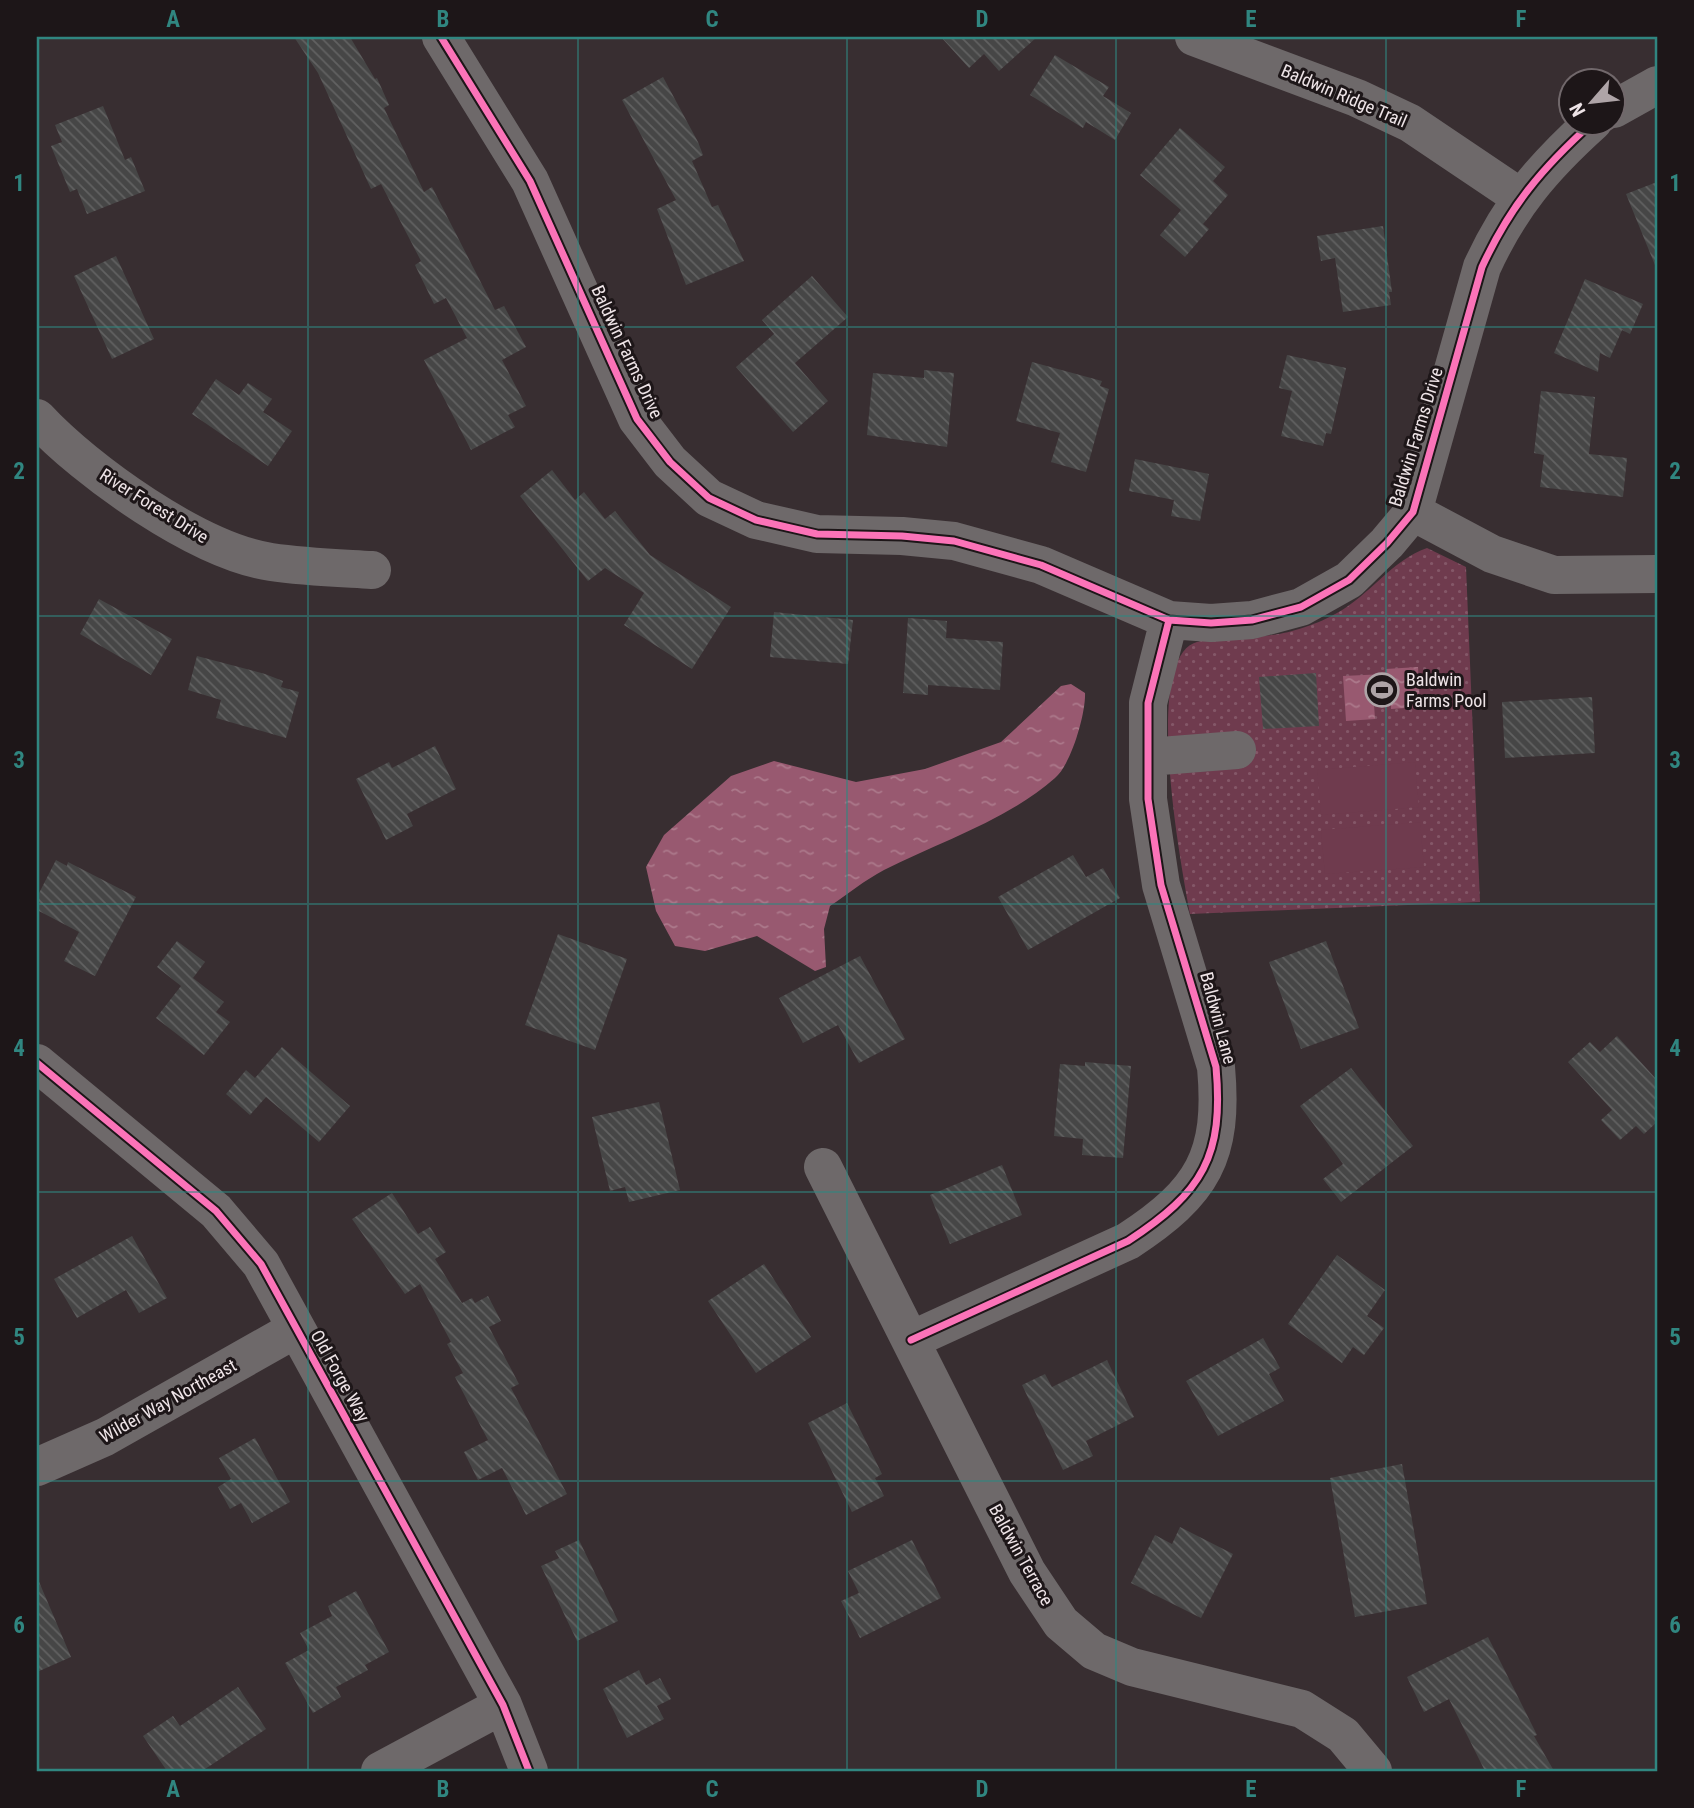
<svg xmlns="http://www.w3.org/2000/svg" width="1694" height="1808" viewBox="0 0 1694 1808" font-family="'Roboto Condensed',sans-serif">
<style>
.park{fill:url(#park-dots)}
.pitch{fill:#6f3b4e}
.water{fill:url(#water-ripples)}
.building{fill:url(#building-back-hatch)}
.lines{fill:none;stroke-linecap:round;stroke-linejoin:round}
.minor{stroke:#6e696a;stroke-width:38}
.cycleway-casing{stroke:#1d1618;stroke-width:11}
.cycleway{stroke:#fb73b8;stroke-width:7}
.grid{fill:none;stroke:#308680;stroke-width:2;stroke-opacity:0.55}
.labels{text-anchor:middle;stroke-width:6;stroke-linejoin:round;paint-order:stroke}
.street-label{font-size:18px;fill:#eee4e7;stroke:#1d1618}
.poi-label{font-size:18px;fill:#eee4e7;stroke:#1d1618;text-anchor:start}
.neatline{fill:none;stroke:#308680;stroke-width:2.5}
.grid-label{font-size:23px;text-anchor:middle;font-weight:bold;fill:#308680}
</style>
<defs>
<pattern id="park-dots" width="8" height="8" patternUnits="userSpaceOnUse" patternTransform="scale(1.75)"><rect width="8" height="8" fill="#6f3b4e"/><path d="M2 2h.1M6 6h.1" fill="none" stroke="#845768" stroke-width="1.8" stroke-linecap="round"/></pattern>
<pattern id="water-ripples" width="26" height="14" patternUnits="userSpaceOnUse" patternTransform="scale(1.75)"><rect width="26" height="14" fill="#985970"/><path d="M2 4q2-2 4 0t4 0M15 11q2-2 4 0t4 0" fill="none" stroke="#ac798b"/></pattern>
<pattern id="building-back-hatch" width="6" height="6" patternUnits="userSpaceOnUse" patternTransform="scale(1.75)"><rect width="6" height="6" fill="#464646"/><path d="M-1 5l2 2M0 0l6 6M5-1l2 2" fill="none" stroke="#616161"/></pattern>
</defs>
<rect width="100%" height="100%" fill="#382e31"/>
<path class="park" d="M 1427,548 L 1466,567 L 1480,902 L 1190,914 C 1182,870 1141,657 1197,642 C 1220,636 1248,638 1272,635 C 1291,633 1320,623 1337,613 C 1370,595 1392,560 1427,548 Z"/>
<path class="pitch" d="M 1415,762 L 1419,807 L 1321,815 L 1317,770 Z
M 1420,822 L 1424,867 L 1325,874 L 1321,830 Z"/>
<path class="water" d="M 1418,667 L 1420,707 L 1391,709 L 1391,704 L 1374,704 L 1375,719 L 1346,721 L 1343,676 L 1386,674 L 1386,669 Z
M 1071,684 L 1085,693 C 1086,713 1071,765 1055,778 C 1006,821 941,841 884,870 C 865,880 848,894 830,906 L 824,929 L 826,967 L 815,971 L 757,936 L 705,951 L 675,946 L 656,911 L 646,867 L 664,835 L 731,776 L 774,761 L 856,782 L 925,769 L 1001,742 L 1061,686 Z"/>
<path class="building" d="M 294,37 L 350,37 L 375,79 L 377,78 L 389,105 L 384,108 L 424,192 L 432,187 L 495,310 L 504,306 L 526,347 L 502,360 L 526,406 L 508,415 L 515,427 L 471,450 L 424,360 L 467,338 L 446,298 L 434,304 L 415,265 L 421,261 L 381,184 L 371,189 L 318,73 Z
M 941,37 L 1037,37 L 999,71 L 984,54 L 969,68 Z
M 1055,55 L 1109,87 L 1103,96 L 1131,113 L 1115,140 L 1086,122 L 1083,128 L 1030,95 Z
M 663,77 L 698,142 L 703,155 L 692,161 L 712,207 L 718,205 L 744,261 L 686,285 L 657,209 L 676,200 L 622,100 Z
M 103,106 L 125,160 L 131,157 L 145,191 L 87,214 L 77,189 L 70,192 L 51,146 L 62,142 L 55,125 Z
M 1180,128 L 1225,167 L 1213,181 L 1228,195 L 1203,224 L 1209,229 L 1185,257 L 1160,235 L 1181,210 L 1140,175 Z
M 1657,182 L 1657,270 L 1626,194 Z
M 1383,226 L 1392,292 L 1389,292 L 1391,305 L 1343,312 L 1335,258 L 1321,261 L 1317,236 Z
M 116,256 L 154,339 L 112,359 L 74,276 Z
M 812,276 L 848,317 L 795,363 L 828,401 L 793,432 L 736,367 L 774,334 L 762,320 Z
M 1585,279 L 1643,304 L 1630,334 L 1622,330 L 1610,358 L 1600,353 L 1598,372 L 1554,353 Z
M 1287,355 L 1346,368 L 1331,434 L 1326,433 L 1323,446 L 1281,436 L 1292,391 L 1279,388 Z
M 1032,362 L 1102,381 L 1100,386 L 1109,389 L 1086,472 L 1051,462 L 1060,433 L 1016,421 Z
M 924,370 L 954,373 L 947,447 L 867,435 L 873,373 L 924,378 Z
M 216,379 L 239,395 L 248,383 L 272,399 L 263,412 L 292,431 L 268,466 L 192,414 Z
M 1541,391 L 1595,397 L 1589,454 L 1627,458 L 1623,497 L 1540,487 L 1544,455 L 1534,453 Z
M 1135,459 L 1209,474 L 1200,521 L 1171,516 L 1174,500 L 1129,491 Z
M 552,470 L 575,500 L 584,492 L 605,519 L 615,511 L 650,555 L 731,607 L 692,669 L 624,625 L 644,593 L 605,568 L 588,581 L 520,496 Z
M 99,599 L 172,639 L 151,675 L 80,634 Z
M 774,612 L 853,620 L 848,664 L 770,657 Z
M 908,618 L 947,621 L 946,638 L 1003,642 L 1000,690 L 928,685 L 928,695 L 903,693 Z
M 197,656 L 265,674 L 283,681 L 281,687 L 299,692 L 286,738 L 216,718 L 221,700 L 188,690 Z
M 1316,673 L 1319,726 L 1263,729 L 1259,677 Z
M 1592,697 L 1595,753 L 1505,758 L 1502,702 Z
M 435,746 L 456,789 L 407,814 L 413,826 L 386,840 L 356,779 L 389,762 L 392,768 Z
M 1073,855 L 1086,877 L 1103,868 L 1120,898 L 1028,950 L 998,897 Z
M 56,860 L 67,866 L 68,862 L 136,897 L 95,976 L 64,961 L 79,932 L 37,910 L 37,897 Z
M 558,934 L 627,959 L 595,1050 L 525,1025 Z
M 177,941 L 205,962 L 193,978 L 224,1002 L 216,1012 L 230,1022 L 204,1055 L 156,1018 L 181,986 L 157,967 Z
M 1326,941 L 1359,1028 L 1301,1049 L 1269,962 Z
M 860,956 L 905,1039 L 859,1063 L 838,1025 L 803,1043 L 779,998 Z
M 1617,1036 L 1657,1080 L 1657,1122 L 1644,1134 L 1636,1126 L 1620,1140 L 1601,1120 L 1612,1110 L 1568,1062 L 1590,1042 L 1600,1052 Z
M 282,1047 L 350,1106 L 319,1142 L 266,1097 L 250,1115 L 226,1094 L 246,1070 L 255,1078 Z
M 1085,1062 L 1131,1066 L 1123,1158 L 1082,1155 L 1083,1139 L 1054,1136 L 1060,1064 L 1085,1066 Z
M 1351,1068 L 1413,1146 L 1341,1202 L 1323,1179 L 1343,1164 L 1300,1106 Z
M 659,1102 L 680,1190 L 629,1202 L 625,1187 L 610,1191 L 592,1117 Z
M 1002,1165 L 1022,1215 L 950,1244 L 930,1195 Z
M 392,1193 L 418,1234 L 430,1227 L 446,1252 L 435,1259 L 462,1303 L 472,1298 L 475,1303 L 488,1296 L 501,1321 L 489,1327 L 519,1384 L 511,1388 L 567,1494 L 526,1515 L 502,1468 L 478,1480 L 464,1452 L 488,1440 L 455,1377 L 463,1373 L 447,1344 L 451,1342 L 420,1284 L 405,1294 L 352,1219 Z
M 132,1236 L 167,1298 L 139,1313 L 126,1290 L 77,1318 L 54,1279 Z
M 1337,1255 L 1385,1290 L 1367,1316 L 1384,1328 L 1364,1355 L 1353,1347 L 1342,1363 L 1288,1324 Z
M 764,1264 L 811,1337 L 756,1373 L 708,1301 Z
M 1263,1338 L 1280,1368 L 1269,1374 L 1284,1401 L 1218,1436 L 1186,1381 Z
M 1107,1360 L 1134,1417 L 1086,1441 L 1093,1456 L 1063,1470 L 1022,1385 L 1045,1374 L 1052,1387 Z
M 847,1403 L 882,1474 L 875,1478 L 884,1496 L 852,1512 L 808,1423 Z
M 255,1438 L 290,1502 L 252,1523 L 241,1503 L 230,1509 L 218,1487 L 231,1479 L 219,1458 Z
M 1402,1464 L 1427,1604 L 1355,1617 L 1330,1478 Z
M 1180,1527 L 1233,1554 L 1201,1618 L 1131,1583 L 1155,1535 L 1172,1544 Z
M 579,1540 L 618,1621 L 577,1641 L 541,1566 L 559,1558 L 555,1551 Z
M 912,1540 L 941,1598 L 860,1638 L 841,1601 L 859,1593 L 848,1571 Z
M 37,1577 L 71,1657 L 37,1672 Z
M 356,1591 L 389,1652 L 365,1665 L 368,1670 L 336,1687 L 341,1697 L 313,1713 L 285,1663 L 309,1650 L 300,1633 L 332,1616 L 328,1606 Z
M 1488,1637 L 1537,1735 L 1534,1736 L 1554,1771 L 1485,1771 L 1449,1699 L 1424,1712 L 1407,1677 Z
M 639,1670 L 646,1685 L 660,1678 L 671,1699 L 657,1706 L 664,1719 L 627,1738 L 603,1689 Z
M 238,1687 L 266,1729 L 202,1771 L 167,1771 L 143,1736 L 173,1716 L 180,1726 Z"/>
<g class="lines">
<path class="minor" d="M 441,37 L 530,181 L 637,419 L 670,462 L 709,498 L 756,520 L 817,534 L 902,536 L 954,541 L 1041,565 L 1169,620 L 1211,623 L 1252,620 L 1301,607 L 1349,580 L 1387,543 L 1413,512 L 1482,267 C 1510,206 1542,168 1593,122
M 1194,37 L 1357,98 L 1410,123 L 1520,197
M 1614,109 L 1657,85
M 37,418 C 86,471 198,551 271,562 C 304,567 338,568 372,570
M 1413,512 L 1492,554 L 1554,575 L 1657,574
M 1148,757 L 1237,750
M 37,1063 L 216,1211 L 261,1264 L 503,1705 L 529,1771
M 823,1167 L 1027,1572 L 1061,1623 L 1094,1651 L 1132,1667 L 1302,1709 L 1343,1735 L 1373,1771
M 911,1340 L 1128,1241 C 1203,1192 1224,1156 1216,1067 L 1161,885 L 1148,799 L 1148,703 L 1169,620
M 37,1467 L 105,1437 L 296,1329
M 380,1771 L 503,1705"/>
<defs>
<path id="cycleway" d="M 441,37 L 530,181 L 637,419 L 670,462 L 709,498 L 756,520 L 817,534 L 902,536 L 954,541 L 1041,565 L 1169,620 L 1211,623 L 1252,620 L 1301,607 L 1349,580 L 1387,543 L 1413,512 L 1482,267 C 1510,206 1542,168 1593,122
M 37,1063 L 216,1211 L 261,1264 L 503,1705 L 529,1771
M 911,1340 L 1128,1241 C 1203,1192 1224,1156 1216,1067 L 1161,885 L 1148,799 L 1148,703 L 1169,620"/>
</defs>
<use href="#cycleway" class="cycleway-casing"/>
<use href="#cycleway" class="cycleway"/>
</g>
<path class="grid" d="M 308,37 L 308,1771M 578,37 L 578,1771M 847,37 L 847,1771M 1116,37 L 1116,1771M 1386,37 L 1386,1771M 37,327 L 1657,327M 37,616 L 1657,616M 37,904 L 1657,904M 37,1192 L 1657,1192M 37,1481 L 1657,1481"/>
<defs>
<symbol id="stadium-ring" viewBox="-11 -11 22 22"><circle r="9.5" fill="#1d1618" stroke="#aea4a7" stroke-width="1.5"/><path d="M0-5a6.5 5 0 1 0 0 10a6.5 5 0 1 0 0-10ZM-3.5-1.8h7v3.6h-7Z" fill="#aea4a7"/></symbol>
</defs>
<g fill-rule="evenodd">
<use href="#stadium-ring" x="1363" y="671" width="38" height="38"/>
</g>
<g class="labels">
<g class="street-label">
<text transform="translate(1344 96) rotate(23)" y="6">Baldwin Ridge Trail</text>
<text transform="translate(627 352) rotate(65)" y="6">Baldwin Farms Drive</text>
<text transform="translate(1416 437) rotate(-73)" y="6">Baldwin Farms Drive</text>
<text transform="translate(154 506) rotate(32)" y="6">River Forest Drive</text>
<text transform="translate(1218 1018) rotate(75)" y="6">Baldwin Lane</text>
<text transform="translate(340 1376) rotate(61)" y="6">Old Forge Way</text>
<text transform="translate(168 1401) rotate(-29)" y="6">Wilder Way Northeast</text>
<text transform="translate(1021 1555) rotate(61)" y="6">Baldwin Terrace</text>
</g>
<g class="poi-label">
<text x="1406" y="686">Baldwin<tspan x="1406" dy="21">Farms Pool</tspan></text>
</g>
</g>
<rect width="1694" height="1808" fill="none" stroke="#1d1618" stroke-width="77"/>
<g transform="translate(1592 102) rotate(242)"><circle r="33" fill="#1d1618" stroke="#71686b" stroke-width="2"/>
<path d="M0-5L12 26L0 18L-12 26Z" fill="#aea4a7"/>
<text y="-10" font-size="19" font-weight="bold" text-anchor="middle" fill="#eee4e7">N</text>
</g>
<rect x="38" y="38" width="1618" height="1732" class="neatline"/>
<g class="grid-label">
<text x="173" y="27">A</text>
<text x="443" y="27">B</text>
<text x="712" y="27">C</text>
<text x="982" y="27">D</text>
<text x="1251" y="27">E</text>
<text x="1521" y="27">F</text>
<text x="19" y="191">1</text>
<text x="1675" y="191">1</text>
<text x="19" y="479">2</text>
<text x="1675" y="479">2</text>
<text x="19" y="768">3</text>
<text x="1675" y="768">3</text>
<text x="19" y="1056">4</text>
<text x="1675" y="1056">4</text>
<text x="19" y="1345">5</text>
<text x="1675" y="1345">5</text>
<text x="19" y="1633">6</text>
<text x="1675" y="1633">6</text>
<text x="173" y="1797">A</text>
<text x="443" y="1797">B</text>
<text x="712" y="1797">C</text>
<text x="982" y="1797">D</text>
<text x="1251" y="1797">E</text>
<text x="1521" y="1797">F</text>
</g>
</svg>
